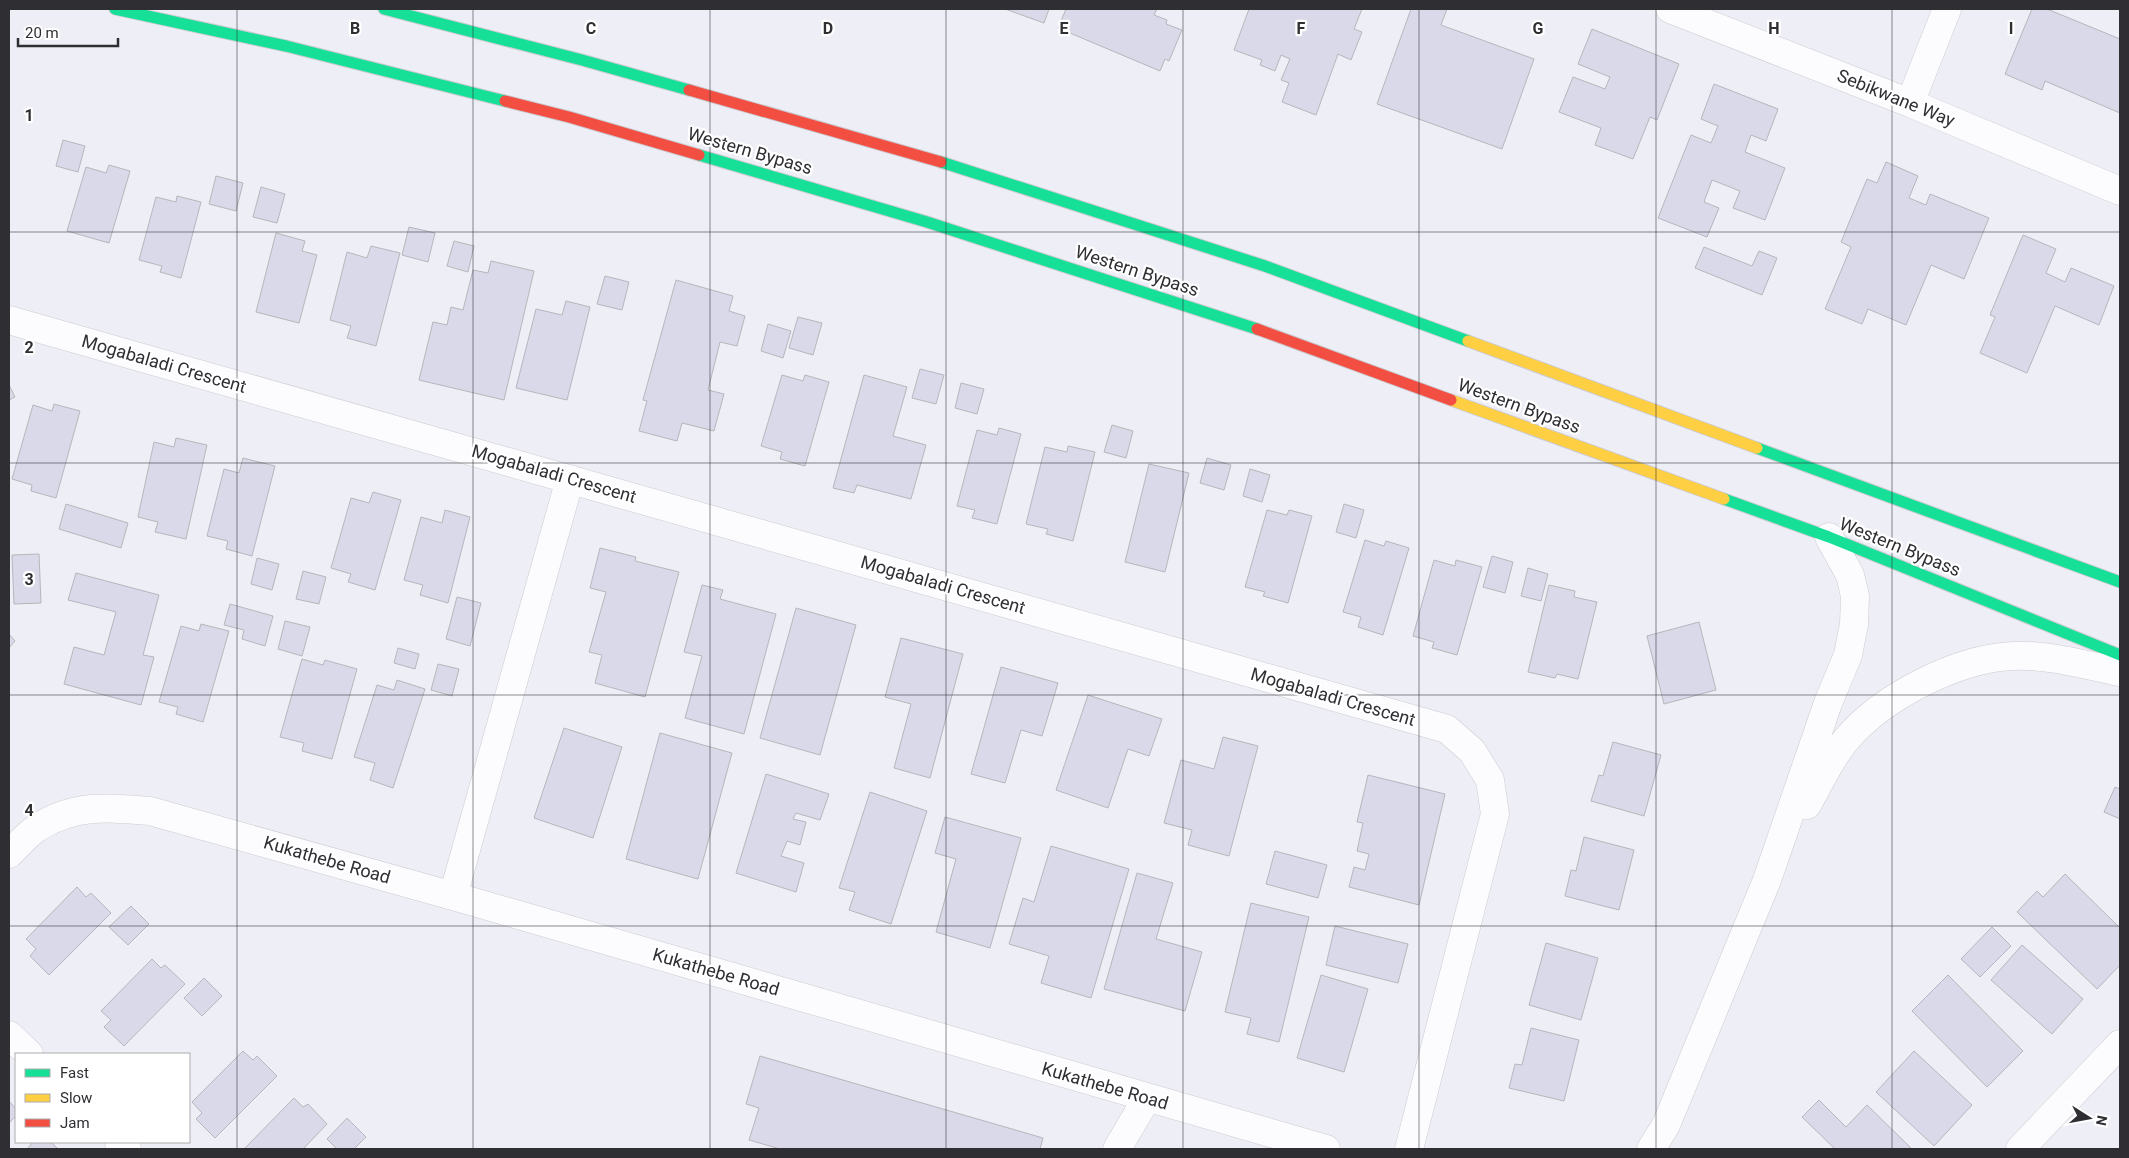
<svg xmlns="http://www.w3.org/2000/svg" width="2129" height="1158" viewBox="0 0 2129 1158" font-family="Roboto,sans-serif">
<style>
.building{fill:#dad9e9;stroke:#b6b6bc}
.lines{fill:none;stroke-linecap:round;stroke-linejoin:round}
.street-casing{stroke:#cbcbd1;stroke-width:29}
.fast-casing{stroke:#cbcbd1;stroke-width:13}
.slow-casing{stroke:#cbcbd1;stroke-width:13}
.jam-casing{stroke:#cbcbd1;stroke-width:13}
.street{stroke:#fcfcfe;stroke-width:28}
.fast{stroke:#16e098;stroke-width:11}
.slow{stroke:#ffcf43;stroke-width:11}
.jam{stroke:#f24e42;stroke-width:11}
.grid{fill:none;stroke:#2e2e33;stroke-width:1;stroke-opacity:0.55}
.labels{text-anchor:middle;stroke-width:4.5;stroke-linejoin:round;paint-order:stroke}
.street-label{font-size:18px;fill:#2e2e33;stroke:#fff}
.grid-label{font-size:16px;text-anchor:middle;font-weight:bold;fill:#2e2e33;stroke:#fff;stroke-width:4.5;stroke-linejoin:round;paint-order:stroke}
</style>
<rect width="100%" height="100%" fill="#eeeef6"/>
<path class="building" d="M 1005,9 L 1049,9 L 1044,23 Z
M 1066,9 L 1157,9 L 1154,15 L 1167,20 L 1166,24 L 1182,30 L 1169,61 L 1165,59 L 1160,71 L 1058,28 Z
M 1249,9 L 1362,9 L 1354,29 L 1362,32 L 1351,60 L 1338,54 L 1316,115 L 1282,102 L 1289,83 L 1281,80 L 1290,59 L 1281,55 L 1275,71 L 1260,65 L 1262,60 L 1234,50 Z
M 1411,9 L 1447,9 L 1441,25 L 1534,59 L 1502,149 L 1377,104 Z
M 2032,9 L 2047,9 L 2120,39 L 2120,113 L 2045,81 L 2042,90 L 2005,74 Z
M 1592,29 L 1679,64 L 1657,120 L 1650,117 L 1633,159 L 1595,145 L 1601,128 L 1559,112 L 1573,77 L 1605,89 L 1610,77 L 1578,64 Z
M 1714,84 L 1778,109 L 1766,141 L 1751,135 L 1745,152 L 1785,168 L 1765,220 L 1733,208 L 1740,191 L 1712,180 L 1704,202 L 1719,208 L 1707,237 L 1658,218 L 1691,135 L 1711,143 L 1718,126 L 1701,119 Z
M 63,140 L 85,146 L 78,172 L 56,166 Z
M 1886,162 L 1918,176 L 1909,198 L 1926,205 L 1930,194 L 1989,218 L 1964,279 L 1931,265 L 1906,325 L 1868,309 L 1862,324 L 1825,309 L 1851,247 L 1841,242 L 1867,179 L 1877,183 Z
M 109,165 L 130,171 L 109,243 L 67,231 L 86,167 L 106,173 Z
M 216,176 L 243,183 L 236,211 L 209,204 Z
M 261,187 L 285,194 L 277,223 L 253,217 Z
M 177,196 L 201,202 L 181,278 L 160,272 L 162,266 L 139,260 L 156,197 L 176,202 Z
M 409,227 L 435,233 L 428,262 L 402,255 Z
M 276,233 L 305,241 L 302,251 L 317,255 L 299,323 L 256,312 Z
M 2023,235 L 2056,249 L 2046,273 L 2065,282 L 2071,268 L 2114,286 L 2099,325 L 2055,306 L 2027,373 L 1980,353 L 1995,317 L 1990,315 Z
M 454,241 L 474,246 L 468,272 L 447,266 Z
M 371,246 L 400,253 L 376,346 L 347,338 L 351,326 L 330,320 L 347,252 L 367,258 Z
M 1704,247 L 1752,266 L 1759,251 L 1777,258 L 1762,295 L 1695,268 Z
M 491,261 L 534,271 L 504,400 L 419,380 L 433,322 L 447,325 L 451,307 L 463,310 L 473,270 L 488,273 Z
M 605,276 L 629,282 L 622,310 L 597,304 Z
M 676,280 L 733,296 L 729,311 L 745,316 L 737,346 L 720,342 L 708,390 L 724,394 L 714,431 L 682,423 L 677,441 L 639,431 L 647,401 L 643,400 Z
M 566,301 L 590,307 L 567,400 L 516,388 L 536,309 L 562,315 Z
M 798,317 L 822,323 L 813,355 L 789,348 Z
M 768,324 L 791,331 L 783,358 L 761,351 Z
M 920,369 L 944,375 L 936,404 L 912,398 Z
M 782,375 L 803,381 L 805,375 L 829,382 L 805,466 L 780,459 L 782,452 L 761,446 Z
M 864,375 L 907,387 L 893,436 L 926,445 L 911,499 L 857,485 L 854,493 L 833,488 Z
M 961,383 L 984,389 L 977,414 L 955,408 Z
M 9,385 L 15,397 L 9,400 Z
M 54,404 L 80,411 L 56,498 L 31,491 L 32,485 L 12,479 L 33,405 L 52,411 Z
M 1112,425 L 1133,431 L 1126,458 L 1104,452 Z
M 999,428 L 1021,434 L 997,524 L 972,518 L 975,510 L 957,506 L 977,430 L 997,435 Z
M 176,438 L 207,445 L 186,539 L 155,532 L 158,522 L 138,517 L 154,442 L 174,447 Z
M 1068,446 L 1095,452 L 1073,541 L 1046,534 L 1048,529 L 1026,524 L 1045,447 L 1067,452 Z
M 243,458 L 275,466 L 252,556 L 226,549 L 228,541 L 207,536 L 224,469 L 239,473 Z
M 1207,458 L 1231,465 L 1224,490 L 1200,483 Z
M 1149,464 L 1189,473 L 1165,572 L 1125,562 Z
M 1250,469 L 1270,475 L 1262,502 L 1243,496 Z
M 373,492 L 401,500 L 375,590 L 348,582 L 351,574 L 331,568 L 351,498 L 369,503 Z
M 66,504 L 128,523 L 121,548 L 59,529 Z
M 1344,504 L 1364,510 L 1356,538 L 1336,532 Z
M 445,510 L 470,517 L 448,603 L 420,595 L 423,585 L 404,580 L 421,517 L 442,523 Z
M 1267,510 L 1287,515 L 1289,510 L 1312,516 L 1288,603 L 1263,596 L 1265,592 L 1245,587 Z
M 1365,540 L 1384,546 L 1386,541 L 1409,548 L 1383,635 L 1358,627 L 1361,617 L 1343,612 Z
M 600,548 L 636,557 L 635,561 L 679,572 L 645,697 L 595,683 L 602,655 L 589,652 L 606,592 L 590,588 Z
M 39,554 L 41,603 L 14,604 L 12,555 Z
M 1492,556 L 1513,562 L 1505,593 L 1483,587 Z
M 257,558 L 279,564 L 272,590 L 251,584 Z
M 1434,560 L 1455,566 L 1456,560 L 1482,567 L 1457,655 L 1432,648 L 1434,642 L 1413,636 Z
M 1528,568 L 1548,574 L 1541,601 L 1521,596 Z
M 303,571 L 326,577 L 319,604 L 296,599 Z
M 76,573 L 159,595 L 143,655 L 154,657 L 141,705 L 64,684 L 74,647 L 104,655 L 116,612 L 68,600 Z
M 702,585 L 723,590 L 720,599 L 776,614 L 744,734 L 685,718 L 702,656 L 684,652 Z
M 1549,585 L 1575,591 L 1574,597 L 1597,602 L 1578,679 L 1557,674 L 1555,678 L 1528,672 Z
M 457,597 L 481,603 L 470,646 L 446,639 Z
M 230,604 L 273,616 L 265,646 L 242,639 L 244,630 L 224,625 Z
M 796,608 L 856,625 L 820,755 L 760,738 Z
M 285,621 L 310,627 L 302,656 L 278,649 Z
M 1699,622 L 1716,690 L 1664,704 L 1647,636 Z
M 201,624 L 229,631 L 203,722 L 176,714 L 178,707 L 159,702 L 181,626 L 199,631 Z
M 9,634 L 15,641 L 9,648 Z
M 901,638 L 963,654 L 930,778 L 894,768 L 911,704 L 885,697 Z
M 398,648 L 419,654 L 415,669 L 394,663 Z
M 302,659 L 323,665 L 325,660 L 357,669 L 332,759 L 302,751 L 304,743 L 280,737 Z
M 438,664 L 459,669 L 452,696 L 431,690 Z
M 1001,667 L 1058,683 L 1042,736 L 1021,730 L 1005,783 L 971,774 Z
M 397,680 L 425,689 L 393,788 L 370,780 L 375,763 L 354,757 L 377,685 L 394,690 Z
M 1088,695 L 1162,719 L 1149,756 L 1128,749 L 1108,808 L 1056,790 Z
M 564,728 L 622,747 L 593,838 L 534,818 Z
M 660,733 L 732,753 L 698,879 L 626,859 Z
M 1223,737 L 1258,746 L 1229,856 L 1188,845 L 1192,830 L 1164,823 L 1181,760 L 1214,769 Z
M 1613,742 L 1661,755 L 1644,816 L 1591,801 L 1599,775 L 1603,776 Z
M 766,774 L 829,794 L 820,820 L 796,813 L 793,819 L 806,822 L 800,845 L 787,841 L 781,856 L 804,863 L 796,892 L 736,873 Z
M 1368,775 L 1445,794 L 1419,905 L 1349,887 L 1354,867 L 1365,870 L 1369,854 L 1357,851 L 1363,823 L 1357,822 Z
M 2115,787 L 2120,789 L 2120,819 L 2104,812 Z
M 870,792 L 927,811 L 891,924 L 849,910 L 855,892 L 839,888 Z
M 945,817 L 1021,838 L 990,948 L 936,932 L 956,859 L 935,853 Z
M 1584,837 L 1634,850 L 1619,910 L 1565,896 L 1571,870 L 1576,871 Z
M 1051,846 L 1129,869 L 1091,998 L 1041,983 L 1049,956 L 1009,944 L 1023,898 L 1034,902 Z
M 1275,851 L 1327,865 L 1318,898 L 1266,884 Z
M 1137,873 L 1173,883 L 1156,939 L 1202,952 L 1185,1011 L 1104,989 Z
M 2065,874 L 2120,928 L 2120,965 L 2097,989 L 2017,912 L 2037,891 L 2043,897 Z
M 77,887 L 86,897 L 91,893 L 111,913 L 49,975 L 30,956 L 36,949 L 26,939 Z
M 1251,903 L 1309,917 L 1279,1042 L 1247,1034 L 1251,1018 L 1225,1012 Z
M 131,906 L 149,924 L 128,945 L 109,927 Z
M 1335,926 L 1408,944 L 1398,983 L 1326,965 Z
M 1992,927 L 2011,946 L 1980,977 L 1961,959 Z
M 1546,943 L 1598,958 L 1581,1020 L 1529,1005 Z
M 2022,945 L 2083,999 L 2052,1034 L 1991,980 Z
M 152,959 L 161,968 L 165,965 L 185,984 L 124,1046 L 104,1027 L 111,1020 L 101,1011 Z
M 1321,975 L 1368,989 L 1344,1072 L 1297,1058 Z
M 1948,975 L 2023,1051 L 1987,1087 L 1912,1011 Z
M 204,978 L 222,996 L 202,1016 L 184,998 Z
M 1531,1028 L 1579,1040 L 1564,1101 L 1509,1088 L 1515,1064 L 1522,1065 Z
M 243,1051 L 253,1060 L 257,1056 L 277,1076 L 215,1138 L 196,1119 L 202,1113 L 192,1102 Z
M 1914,1051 L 1972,1105 L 1934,1146 L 1876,1092 Z
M 760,1056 L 1043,1138 L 1040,1149 L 780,1149 L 749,1140 L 759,1108 L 746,1104 Z
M 294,1098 L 303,1107 L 308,1104 L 327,1124 L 303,1149 L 244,1149 Z
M 1819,1100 L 1846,1127 L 1867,1105 L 1912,1149 L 1835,1149 L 1802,1117 Z
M 9,1101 L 16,1109 L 16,1116 L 9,1123 Z
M 347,1118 L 366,1137 L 354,1149 L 337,1149 L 327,1139 Z
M 33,1142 L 51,1142 L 58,1149 L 27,1149 Z"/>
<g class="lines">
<defs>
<path id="street" d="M 1670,9 L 1910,103 L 2120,191
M 1910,103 L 1947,9
M 9,320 L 1447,729 L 1472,751 L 1490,780 L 1495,814 L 1409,1149
M 1807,805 C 1819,784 1830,759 1846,740 C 1882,697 1956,659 2012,656 C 2048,654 2085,665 2120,672
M 9,854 C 18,846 27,834 37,828 C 73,804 109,807 150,811 L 453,896 L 1326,1149
M 453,896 L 570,479
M 9,1035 L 29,1054
M 119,1142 L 127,1149
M 1117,1149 L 1147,1098
M 1651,1149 L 1666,1125 L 1767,880 L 1828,703 L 1848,655 L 1854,624 L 1855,596 L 1850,575 L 1829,537
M 2020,1149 L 2120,1044"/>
<path id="fast" d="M 115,9 L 286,46 L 505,101
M 384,9 L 582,60 L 689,90
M 699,155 L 927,222 L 1257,329
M 941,162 L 1265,266 L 1468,341
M 1757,448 L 2120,582
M 1724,499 L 1829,537 L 2120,655"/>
<path id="slow" d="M 1468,341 L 1757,448
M 1451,400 L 1724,499"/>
<path id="jam" d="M 689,90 L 941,162
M 505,101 L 569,117 L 699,155
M 1257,329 L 1451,400"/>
</defs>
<use href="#street" class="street-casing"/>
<use href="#fast" class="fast-casing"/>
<use href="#slow" class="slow-casing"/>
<use href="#jam" class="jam-casing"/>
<use href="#street" class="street"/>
<use href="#fast" class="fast"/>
<use href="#slow" class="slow"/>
<use href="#jam" class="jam"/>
</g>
<path class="grid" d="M 237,9 L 237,1149M 473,9 L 473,1149M 710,9 L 710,1149M 946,9 L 946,1149M 1183,9 L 1183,1149M 1419,9 L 1419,1149M 1656,9 L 1656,1149M 1892,9 L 1892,1149M 9,232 L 2120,232M 9,463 L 2120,463M 9,695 L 2120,695M 9,926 L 2120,926"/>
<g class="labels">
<g class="street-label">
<text transform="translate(1896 98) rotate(22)" y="6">Sebikwane Way</text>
<text transform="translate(750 151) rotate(16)" y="6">Western Bypass</text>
<text transform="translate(1137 271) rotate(18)" y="6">Western Bypass</text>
<text transform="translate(164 364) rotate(16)" y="6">Mogabaladi Crescent</text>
<text transform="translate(1519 406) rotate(20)" y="6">Western Bypass</text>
<text transform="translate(554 474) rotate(16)" y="6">Mogabaladi Crescent</text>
<text transform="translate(1900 547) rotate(22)" y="6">Western Bypass</text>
<text transform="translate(943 585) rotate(16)" y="6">Mogabaladi Crescent</text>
<text transform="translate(1333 697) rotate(16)" y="6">Mogabaladi Crescent</text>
<text transform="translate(327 860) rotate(16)" y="6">Kukathebe Road</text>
<text transform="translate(716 972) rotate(16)" y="6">Kukathebe Road</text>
<text transform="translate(1105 1086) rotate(16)" y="6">Kukathebe Road</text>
</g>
</g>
<g class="grid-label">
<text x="355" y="34">B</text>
<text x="591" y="34">C</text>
<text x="828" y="34">D</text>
<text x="1064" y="34">E</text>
<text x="1301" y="34">F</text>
<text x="1538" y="34">G</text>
<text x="1774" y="34">H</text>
<text x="2011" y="34">I</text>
<text x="29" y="121">1</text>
<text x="29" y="353">2</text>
<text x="29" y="585">3</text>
<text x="29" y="816">4</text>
</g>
<rect width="2129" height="1158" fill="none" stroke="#2e2e33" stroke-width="20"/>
<rect x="15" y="1053" width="175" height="90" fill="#ffffff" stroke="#ababad"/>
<rect x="25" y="1069" width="25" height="8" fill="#16e098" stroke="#ababad"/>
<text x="60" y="1078" font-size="15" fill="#2e2e33">Fast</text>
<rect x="25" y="1094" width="25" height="8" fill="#ffcf43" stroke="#ababad"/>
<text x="60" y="1103" font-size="15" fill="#2e2e33">Slow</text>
<rect x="25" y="1119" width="25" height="8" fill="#f24e42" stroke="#ababad"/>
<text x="60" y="1128" font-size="15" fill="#2e2e33">Jam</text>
<g transform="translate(2089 1118) rotate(101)" stroke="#ffffff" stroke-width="4" paint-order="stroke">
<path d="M0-4L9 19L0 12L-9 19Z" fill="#2e2e33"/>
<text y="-8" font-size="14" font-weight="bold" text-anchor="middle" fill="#2e2e33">N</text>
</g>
<path d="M18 38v8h100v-8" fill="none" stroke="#2e2e33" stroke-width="2.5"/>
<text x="25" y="38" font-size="15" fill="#2e2e33" stroke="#ffffff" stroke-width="4" paint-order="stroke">20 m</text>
</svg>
